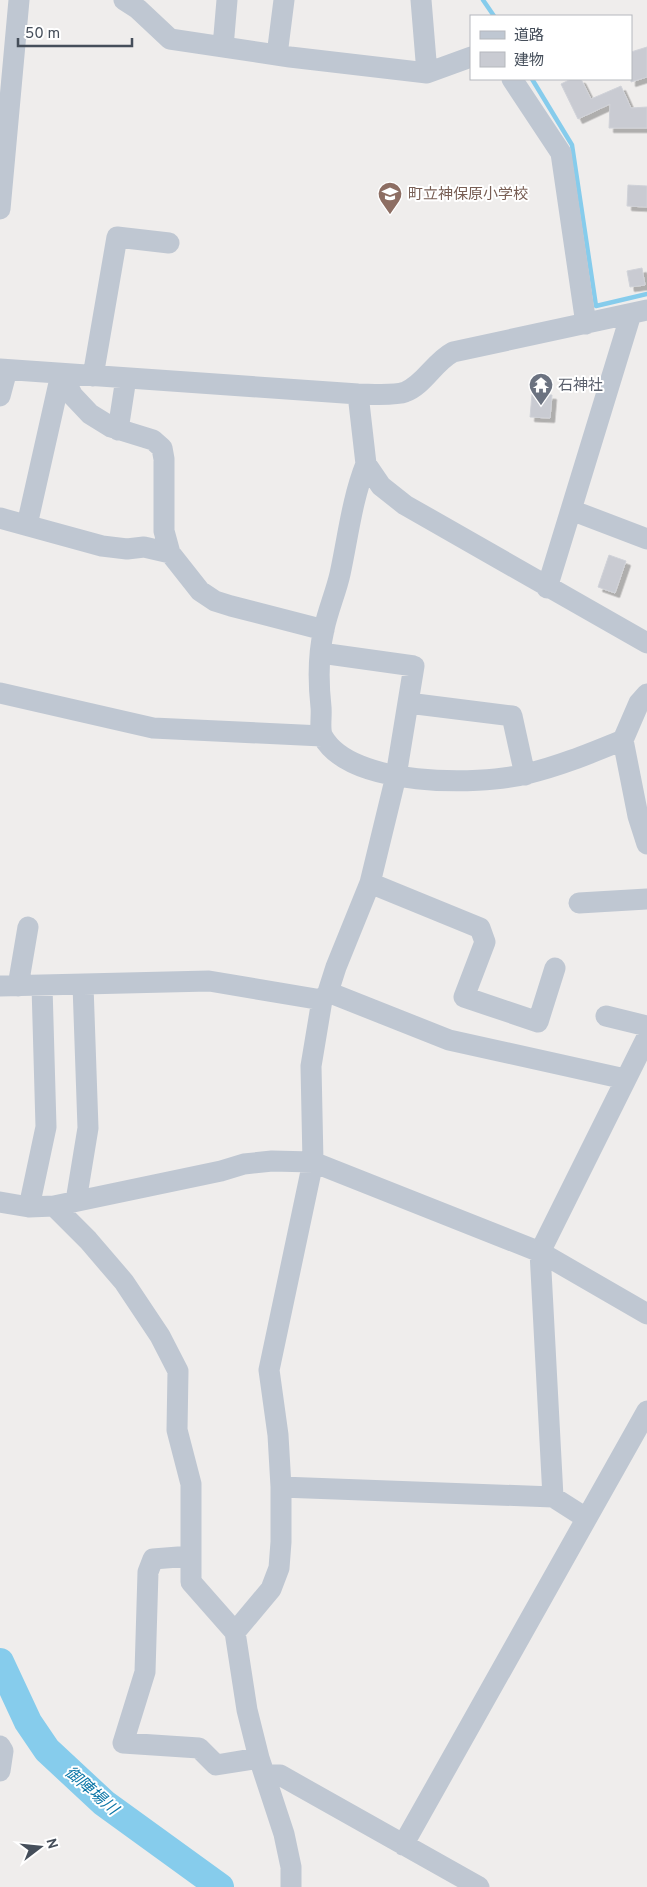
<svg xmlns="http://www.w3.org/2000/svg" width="647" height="1887" viewBox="0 0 647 1887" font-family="Overpass,'Noto Sans JP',sans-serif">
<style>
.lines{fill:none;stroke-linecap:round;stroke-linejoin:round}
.stream{stroke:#86ccec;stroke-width:4.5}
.river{stroke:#86ccec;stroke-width:28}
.building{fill:#c9cbd2;stroke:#d0d2d8;filter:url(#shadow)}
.minor{stroke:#bfc7d2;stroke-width:21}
.labels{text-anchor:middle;stroke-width:4;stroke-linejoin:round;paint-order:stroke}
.education-label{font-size:15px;fill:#785e54;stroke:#fff;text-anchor:start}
.worship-label{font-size:15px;fill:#5b616d;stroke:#fff;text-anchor:start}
.water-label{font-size:16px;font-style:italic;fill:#0b76a7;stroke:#fff}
</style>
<defs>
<filter id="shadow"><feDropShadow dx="4.5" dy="4.5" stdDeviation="0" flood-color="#0004"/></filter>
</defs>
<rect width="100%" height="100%" fill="#efedec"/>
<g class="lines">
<path class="stream" d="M 483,0 L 494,16
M 532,79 L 572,145 L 596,306 L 647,294"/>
<path class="river" d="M 0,1662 L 28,1722 L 47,1750 L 104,1803 L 220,1887"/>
</g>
<path class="building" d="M 647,47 L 647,77 L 631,82 L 631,52 Z
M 571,79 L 581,79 L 591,99 L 621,86 L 631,108 L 647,107 L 647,128 L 609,128 L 610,104 L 578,119 L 561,84 Z
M 628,185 L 647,186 L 647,207 L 627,206 Z
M 642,268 L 645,285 L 630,287 L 627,271 Z
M 532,394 L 552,395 L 550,418 L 530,417 Z
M 609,555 L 626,561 L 615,593 L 598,587 Z"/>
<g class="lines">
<path class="minor" d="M 124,0 L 138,9 L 170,39 L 290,57 L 427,73 L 471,57
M 421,0 L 427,73
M 223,47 L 227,0
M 277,55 L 284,0
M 512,79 L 561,153 L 586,324
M 0,209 L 19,0
M 0,369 L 358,394 C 370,394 395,396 405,392 C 424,385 434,362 453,352 L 647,310
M 61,374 L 73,396 L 90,414 L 111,427 L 153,440 L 162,448 L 164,459 L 164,531 L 170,553 L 200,591 L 215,601 L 231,606 L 324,630
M 93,376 L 117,237 L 169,243
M 358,394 L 366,464 L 381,486 L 405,505 L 647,643
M 0,396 L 7,370
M 118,430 L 126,378
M 366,464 C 352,499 348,537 340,574 C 336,592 328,610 324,629 C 318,655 318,680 321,707 C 322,716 319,730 323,737 C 351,787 478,786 526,774 C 560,766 591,753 623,740
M 571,510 L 647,539
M 0,518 L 102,546 L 127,549 L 144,547 L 170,553
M 27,525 L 61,374
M 547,588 L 631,314
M 0,693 L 153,728 L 322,736
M 647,694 L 639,703 L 623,740 L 638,816 L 647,844
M 408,703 L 512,716 L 525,775
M 370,883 L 480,928 L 485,942 L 464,997 L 538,1022 L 555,968
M 579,903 L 647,899
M 0,986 L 209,981 L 322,1000
M 18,986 L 28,927
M 328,992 L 449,1040 L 625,1079
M 606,1016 L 647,1026
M 76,1201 L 88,1128 L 83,985
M 0,1202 L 29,1207 L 54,1206 L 221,1171 L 244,1164 L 272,1161 L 313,1162 L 540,1252 L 647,1314
M 54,1206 L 88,1240 L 124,1282 L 160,1336 L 178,1371 L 177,1430 L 191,1484 L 191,1582 L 235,1632 L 247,1710 L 259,1758 L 284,1834 L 291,1867 L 291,1887
M 29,1207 L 46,1127 L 42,986
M 281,1487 L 553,1497 L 586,1518
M 553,1497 L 540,1252 L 647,1037
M 191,1556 L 153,1559 L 148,1572 L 145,1672 L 123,1743 L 199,1748 L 216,1765 L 259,1758
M 235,1632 L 271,1589 L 279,1568 L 281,1542 L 281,1487 L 278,1435 L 269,1370 L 313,1162 L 311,1066 L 322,1000 L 328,992 L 336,967 L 370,883 L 396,776 L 414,666 L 321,653
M 0,1746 L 3,1751 L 0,1771
M 265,1775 L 280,1775 L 479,1887
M 403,1845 L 647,1411"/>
</g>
<defs>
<symbol id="school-pin" viewBox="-11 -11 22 30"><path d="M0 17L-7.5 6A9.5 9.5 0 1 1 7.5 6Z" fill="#8d6e63" stroke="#fff"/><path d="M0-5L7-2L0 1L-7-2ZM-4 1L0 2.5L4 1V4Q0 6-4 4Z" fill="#fff"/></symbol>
<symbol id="temple-pin" viewBox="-11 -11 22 30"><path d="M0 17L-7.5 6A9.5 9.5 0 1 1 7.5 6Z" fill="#6b7280" stroke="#fff"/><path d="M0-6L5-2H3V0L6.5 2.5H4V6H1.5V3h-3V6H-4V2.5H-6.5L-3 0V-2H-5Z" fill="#fff"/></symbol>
</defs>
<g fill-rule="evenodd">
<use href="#school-pin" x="376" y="180" width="28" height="38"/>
<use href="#temple-pin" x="527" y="371" width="28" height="38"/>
</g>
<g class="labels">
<g class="education-label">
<text x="408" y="199">町立神保原小学校</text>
</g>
<g class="worship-label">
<text x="558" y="390">石神社</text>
</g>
<g class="water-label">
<text transform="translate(92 1790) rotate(41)" y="6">御陣場川</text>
</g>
</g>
<rect x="470" y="15" width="162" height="65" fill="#ffffff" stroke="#b5b8bd"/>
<rect x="480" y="31" width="25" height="8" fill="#bfc7d2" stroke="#b5b8bd"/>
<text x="514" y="40" font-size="15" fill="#454e5a">道路</text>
<rect x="480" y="52" width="25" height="15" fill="#c9cbd2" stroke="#b5b8bd"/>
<text x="514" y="65" font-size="15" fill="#454e5a">建物</text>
<g transform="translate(40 1847) rotate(74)" stroke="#ffffff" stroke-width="4" paint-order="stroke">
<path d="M0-4L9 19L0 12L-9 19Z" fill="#454e5a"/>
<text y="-8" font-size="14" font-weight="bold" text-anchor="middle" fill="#454e5a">N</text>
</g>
<path d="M18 38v8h114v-8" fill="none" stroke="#454e5a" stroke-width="2.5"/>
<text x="25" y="38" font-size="15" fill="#454e5a" stroke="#ffffff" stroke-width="4" paint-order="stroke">50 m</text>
</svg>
